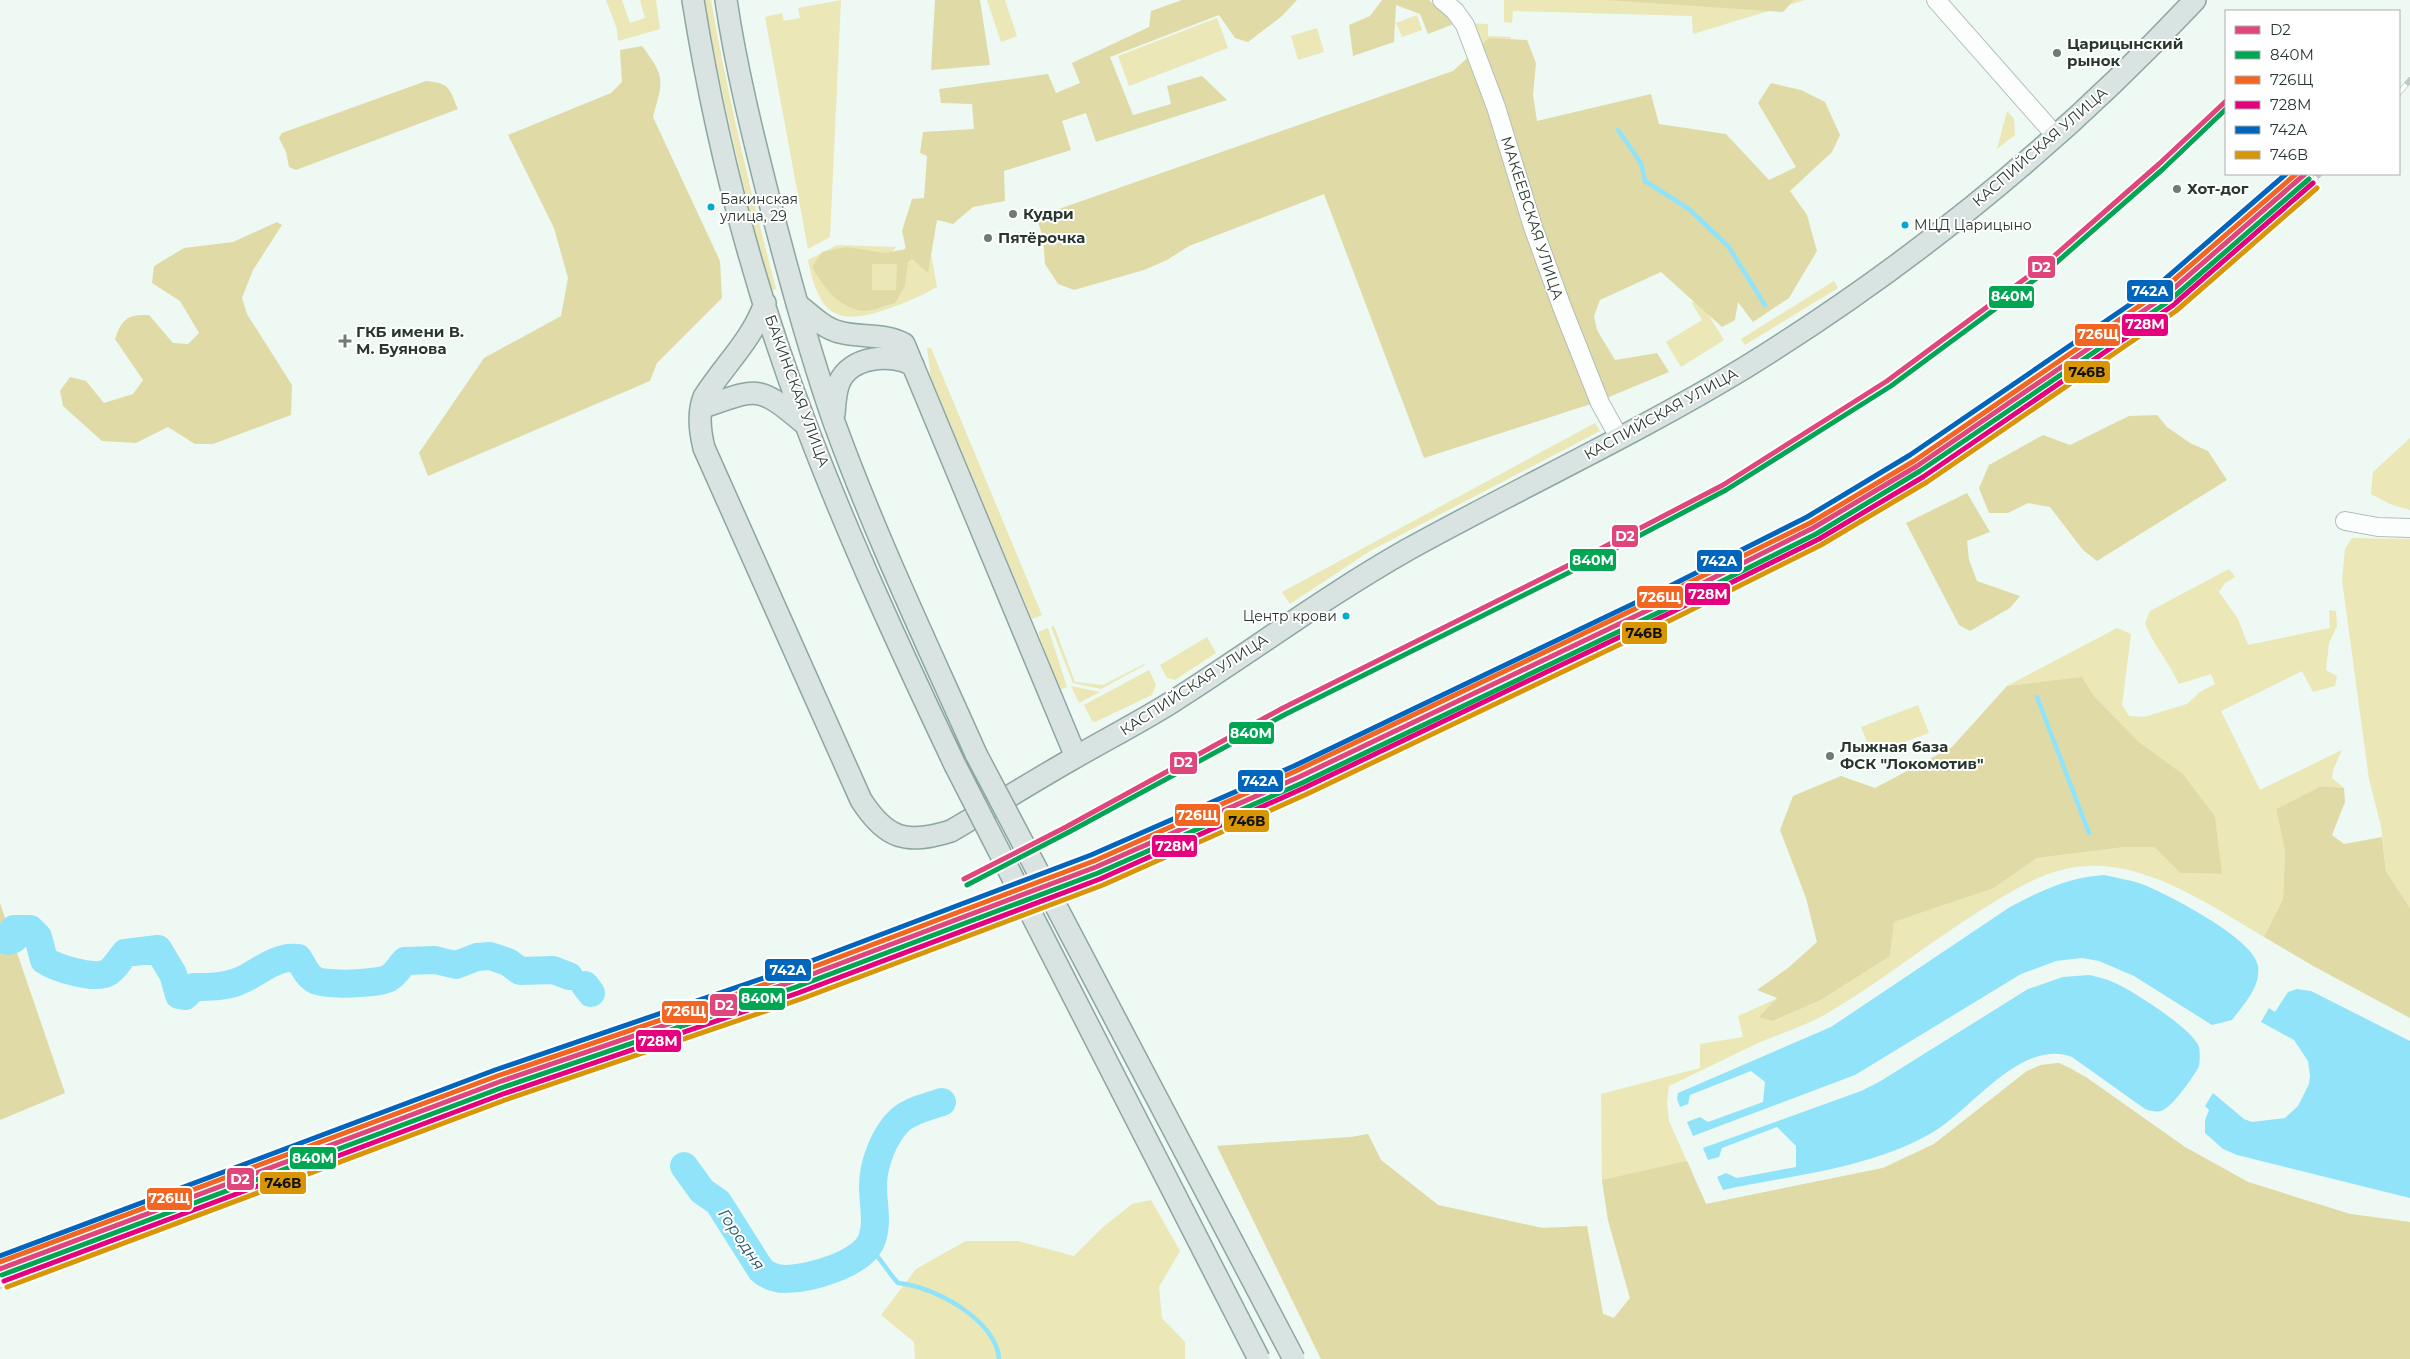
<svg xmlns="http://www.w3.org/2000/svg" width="2410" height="1359" viewBox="0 0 2410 1359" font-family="Montserrat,sans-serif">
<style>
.green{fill:#ebe7b6}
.forest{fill:#e0dba6;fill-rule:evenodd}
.water{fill:#91e3fa}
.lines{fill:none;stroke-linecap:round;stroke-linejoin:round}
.stream{stroke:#91e3fa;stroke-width:4.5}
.river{stroke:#91e3fa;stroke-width:28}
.minor-casing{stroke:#b2beb7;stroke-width:20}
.major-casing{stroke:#8ea6a1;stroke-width:24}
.minor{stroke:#fcfefd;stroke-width:18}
.major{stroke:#d8e3e2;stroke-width:21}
.rail-casing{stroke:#c4c8c6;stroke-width:5.5}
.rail{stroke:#fff;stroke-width:4;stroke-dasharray:11;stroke-linecap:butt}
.major-bridge-casing{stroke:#8ea6a1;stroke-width:24;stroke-linecap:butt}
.major-bridge{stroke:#d8e3e2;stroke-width:21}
.rail-1-casing{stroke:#fff;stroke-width:9}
.rail-2-casing{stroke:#fff;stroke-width:9}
.rail-3-casing{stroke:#fff;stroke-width:9}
.rail-4-casing{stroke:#fff;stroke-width:9}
.rail-5-casing{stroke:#fff;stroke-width:9}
.rail-6-casing{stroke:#fff;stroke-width:9}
.rail-1{stroke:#df477c;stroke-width:5}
.rail-2{stroke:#00a651;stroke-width:5}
.rail-3{stroke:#f26522;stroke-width:5}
.rail-4{stroke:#e5007d;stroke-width:5}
.rail-5{stroke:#0065bd;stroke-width:5}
.rail-6{stroke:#d89607;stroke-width:5}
.poi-dot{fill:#6e7c73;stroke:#fff;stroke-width:2}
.bus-dot{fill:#00a9ce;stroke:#fff;stroke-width:2}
.labels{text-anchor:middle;stroke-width:4;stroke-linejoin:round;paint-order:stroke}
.bus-label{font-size:14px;fill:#29382f;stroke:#fff;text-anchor:start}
.poi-label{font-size:15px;font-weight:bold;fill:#29382f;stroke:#fff;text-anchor:start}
.street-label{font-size:15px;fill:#29382f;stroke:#fff}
.water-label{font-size:16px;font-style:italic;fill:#1e4e5d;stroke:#fff}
.line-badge{stroke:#fff;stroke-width:2}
.badge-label{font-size:14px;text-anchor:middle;font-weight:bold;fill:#fff}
.pale-badge-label{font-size:14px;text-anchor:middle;font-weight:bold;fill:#111}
</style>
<rect width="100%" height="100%" fill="#edf9f2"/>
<path class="green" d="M 606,0 L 622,0 L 630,23 L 645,18 L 640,0 L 656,0 L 660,29 L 618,41 L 617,29 Z
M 704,0 L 711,0 C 728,98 751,193 776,289 L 770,291 C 745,195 722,98 704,0 Z
M 841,0 L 830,237 L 808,249 L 765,17 L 782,13 L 784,21 L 800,18 L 798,8 Z
M 987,0 L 1005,0 L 1017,36 L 1001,42 Z
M 1504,0 L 1805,0 L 1693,34 L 1692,16 L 1513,11 L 1512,23 L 1504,22 Z
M 1417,15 L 1422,30 L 1402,37 L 1396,23 Z
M 1217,18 L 1228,48 L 1129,86 L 1118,56 Z
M 1470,23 L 1488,24 L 1488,36 L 1511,37 L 1508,68 L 1491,76 Z
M 1317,28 L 1324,52 L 1298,60 L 1291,36 Z
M 2007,111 L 2014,119 L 2015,135 L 1997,149 Z
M 929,243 L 937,287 C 919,297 903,304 884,310 C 832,328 818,309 808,260 L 837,245 L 896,247 L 884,263 L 893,264 L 908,244 Z
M 1834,281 L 1838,288 L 1745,345 L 1741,339 Z
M 1699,299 L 1724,340 L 1681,367 L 1666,342 L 1702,320 L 1692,303 Z
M 927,348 L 931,348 L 1042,615 L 1032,619 L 931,378 Z
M 1595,423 L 1600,431 L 1370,551 L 1290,604 L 1282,592 Z
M 2410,438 L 2410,510 L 2390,504 L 2371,494 L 2373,472 Z
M 2352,538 L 2410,539 L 2410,908 L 2386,871 L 2381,826 L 2369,779 L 2342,580 L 2345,549 Z
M 2229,569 L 2235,577 L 2225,583 L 2219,592 L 2238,619 L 2248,645 L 2330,628 L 2329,610 L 2336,611 L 2337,626 L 2329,643 L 2326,670 L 2337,676 L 2335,686 L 2313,692 L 2302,671 L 2221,711 L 2260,790 L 2342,750 L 2333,770 L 2332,778 L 2344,788 L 2321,786 L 2276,809 L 2285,851 L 2283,899 L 2264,937 C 2213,907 2150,863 2088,866 C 2049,867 2013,890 1981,910 C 1930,942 1883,980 1831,1011 C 1808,1025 1782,1033 1758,1043 C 1728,1057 1699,1072 1669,1086 L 1667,1102 L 1669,1121 L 1706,1204 L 1883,1168 L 1934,1144 L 2027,1071 L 2041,1065 L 2059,1063 L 2071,1068 L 2185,1147 L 2248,1182 L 2350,1214 L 2410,1222 L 2410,1359 L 1321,1359 L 1217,1146 L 1352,1137 L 1368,1134 L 1381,1160 L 1438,1205 L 1542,1228 L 1587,1226 L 1603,1314 L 1614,1318 L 1630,1298 L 1608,1220 L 1602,1180 L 1601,1094 L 1700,1068 L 1700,1044 L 1743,1037 L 1738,1016 L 1778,998 L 1773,1021 L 1821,1000 L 1890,956 L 1894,922 L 1994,888 L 2037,858 L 2125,847 L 2154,847 L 2180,873 L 2221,874 L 2215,816 L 2183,774 L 2139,742 L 2094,696 L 2082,678 L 2007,686 L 2117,628 L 2131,634 L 2122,705 L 2129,716 L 2144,717 L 2187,704 L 2200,692 L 2215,684 L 2211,674 L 2179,684 C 2169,662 2153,645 2145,623 L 2150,611 Z
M 1054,626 L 1075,682 L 1103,685 L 1144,664 L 1145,665 L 1101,689 L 1073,683 L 1051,627 Z
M 1048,628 L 1067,687 L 1059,690 L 1038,632 Z
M 1207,637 L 1216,653 L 1175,680 L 1167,678 L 1160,665 Z
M 1149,670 L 1156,685 L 1152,695 L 1095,722 L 1092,721 L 1084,705 Z
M 1071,686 L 1100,692 L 1079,703 Z
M 1918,705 L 1929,733 L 1872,754 L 1861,727 Z
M 1151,1200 L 1180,1251 L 1159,1287 L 1162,1318 L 1185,1342 L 1185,1359 L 915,1359 L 914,1342 L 881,1315 L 916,1269 L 966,1241 L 1018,1241 L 1074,1256 L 1102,1228 L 1132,1204 Z"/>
<path class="forest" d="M 935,0 L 980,0 L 990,65 L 931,70 Z
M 1182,0 L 1297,0 L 1282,16 L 1248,42 L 1235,38 L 1219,15 L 1110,57 L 1133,115 L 1171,104 L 1167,86 L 1202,76 L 1227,100 L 1096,142 L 1086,113 L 1062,121 L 1071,150 L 1004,171 L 1005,201 L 973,207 L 953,224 L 937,220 L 928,273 L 912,259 L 908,262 L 905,286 L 895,303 C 886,305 873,311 864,311 C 839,309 823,286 812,267 L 822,252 L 846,247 L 885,253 L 906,249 L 902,231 L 912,199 L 924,198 L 927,156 L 920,153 L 923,132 L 974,129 L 972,104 L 941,103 L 939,89 L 1048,74 L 1056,93 L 1080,83 L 1072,63 L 1149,27 L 1151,11 ZM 872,264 L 897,264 L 896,290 L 872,290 Z
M 1382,0 L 1429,0 L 1456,23 L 1428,34 L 1420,14 L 1396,5 L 1394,42 L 1353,56 L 1349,25 L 1370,16 Z
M 1606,0 L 1794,0 L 1783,12 Z
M 1489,38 L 1527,40 L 1536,63 L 1533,95 L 1537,121 L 1651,94 L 1659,124 L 1726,134 L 1769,180 L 1796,167 L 1758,103 L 1771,83 L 1801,90 L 1825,102 L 1840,135 L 1832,152 L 1790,191 L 1807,215 L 1817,251 L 1789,298 L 1753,322 L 1738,302 L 1735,320 L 1722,327 L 1661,272 L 1600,300 L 1594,316 L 1597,330 L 1615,360 L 1657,353 L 1669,372 L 1597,402 L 1424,458 L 1324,194 L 1189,246 L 1167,260 L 1144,270 L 1074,290 L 1058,284 L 1045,264 L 1043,237 L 1036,217 L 1453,71 Z
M 642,46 C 666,78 663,80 653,117 L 720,261 L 722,298 L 657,363 L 650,381 L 428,476 L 419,453 L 484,358 L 561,316 L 568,278 L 554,228 L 508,135 L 611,93 L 622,82 L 620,50 Z
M 426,81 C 450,83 449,88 458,109 L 296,170 L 289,167 L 286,152 L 279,138 L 282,133 Z
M 277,222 L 282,225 L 253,270 L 242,298 L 247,314 L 292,385 L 291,415 L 213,444 L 195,444 L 168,427 L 136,443 L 102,441 L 63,406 L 60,391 L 70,377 L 86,381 L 104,403 L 133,394 L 143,380 L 115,339 C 122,319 127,314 149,315 L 173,343 L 188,344 L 199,333 L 180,301 L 152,283 L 154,266 L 184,248 L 233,242 Z
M 2157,415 L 2167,427 L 2190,443 L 2208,451 L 2227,480 L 2097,561 L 2083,550 L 2050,507 L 2028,503 L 2008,513 L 1989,513 L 1979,488 L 1989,465 L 2043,435 L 2070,445 L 2129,416 Z
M 1967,493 L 1990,532 L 1967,541 L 1969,560 L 1977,581 L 2020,596 L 2010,608 L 1970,631 L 1959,625 L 1906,523 Z
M 2082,677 L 2094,696 L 2139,742 L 2183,774 L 2215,816 L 2222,874 L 2180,873 L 2154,847 L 2125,847 L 2037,858 L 1994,888 L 1894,922 L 1890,956 L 1821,1000 L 1773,1021 L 1759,1017 L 1777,998 L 1757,990 L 1788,968 L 1817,942 L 1806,898 L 1780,830 L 1793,796 L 1841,776 L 1875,788 L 1952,747 L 2007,686 Z
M 2321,786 L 2344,788 L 2345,802 L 2332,835 L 2344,844 L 2382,837 L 2386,871 L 2410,908 L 2410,1018 L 2315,967 L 2264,937 L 2283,899 L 2285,851 L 2276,809 Z
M 0,903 L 65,1093 L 0,1120 Z
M 2059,1063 L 2086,1077 L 2185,1147 L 2248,1182 L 2350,1214 L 2410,1222 L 2410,1359 L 1321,1359 L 1217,1146 L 1352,1137 L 1368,1134 L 1381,1160 L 1438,1205 L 1542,1228 L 1587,1226 L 1603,1314 L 1614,1318 L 1630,1298 L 1608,1220 L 1602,1180 L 1687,1161 L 1706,1204 L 1883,1168 L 1934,1144 L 2027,1071 L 2041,1065 Z"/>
<path class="water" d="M 2104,875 C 2117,878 2130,880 2142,884 C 2167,894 2255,939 2258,966 C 2261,987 2243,1005 2232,1020 L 2212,1025 L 2134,976 L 2099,961 L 2082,958 L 2056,961 L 2021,974 L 1855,1075 L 1693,1136 L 1687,1122 L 1700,1117 L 1708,1122 L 1763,1102 L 1765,1082 L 1751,1071 L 1690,1095 L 1688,1104 L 1680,1107 L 1677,1099 L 1678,1093 L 1831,1027 L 2010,907 C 2040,891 2070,877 2104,875 Z
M 2089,975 C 2098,977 2107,979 2115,983 C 2133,991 2193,1029 2199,1047 C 2200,1052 2200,1061 2199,1066 C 2195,1075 2172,1107 2163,1110 C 2157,1113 2151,1111 2145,1109 L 2072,1057 C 2024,1038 1974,1105 1938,1129 C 1877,1168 1792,1175 1723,1190 L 1717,1177 L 1726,1173 L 1737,1178 L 1796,1167 L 1796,1146 L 1777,1127 L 1722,1148 L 1719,1157 L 1708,1160 L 1703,1148 L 1861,1091 L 1879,1082 L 2028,989 L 2063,977 Z
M 2297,989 L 2311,991 L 2410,1041 L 2410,1198 L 2237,1155 L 2223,1149 L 2205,1133 L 2205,1120 L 2209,1110 L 2205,1106 L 2213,1093 L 2244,1119 L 2252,1122 L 2285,1118 L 2298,1106 L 2309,1084 L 2310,1075 L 2308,1061 L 2294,1040 L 2261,1022 L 2269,1008 L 2275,1012 L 2288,992 Z"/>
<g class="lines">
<path class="stream" d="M 1618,130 L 1641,163 L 1645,181 L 1689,209 L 1728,246 L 1765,305
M 2037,697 L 2089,833
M 868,1246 C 880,1257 887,1271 898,1283 C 933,1286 997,1320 999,1359"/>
<path class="river" d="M 0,938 L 8,941 L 14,939 L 14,929 L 30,929 L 38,937 L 44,960 C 56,968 94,980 107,973 C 115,969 119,960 125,953 L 158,949 L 173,974 L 179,995 L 185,996 L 194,987 C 209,987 223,987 237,982 C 258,974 275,955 298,958 C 303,965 307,976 315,980 C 327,986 378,984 389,978 C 397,973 399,967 405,961 L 435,960 L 456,965 L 477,957 L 490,956 L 508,962 L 520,971 L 553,970 L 569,976
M 585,985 L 591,993
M 684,1166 L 702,1191 L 718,1202 L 761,1270 C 768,1276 776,1279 785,1279 C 809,1279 864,1264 872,1239 C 878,1222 873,1204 873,1186 C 873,1164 884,1135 900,1120 C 910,1111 929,1106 942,1102"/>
<defs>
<path id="minor" d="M 1442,0 L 1455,11 L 1465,25 L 1496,107 L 1533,227 L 1562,307 L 1600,403 L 1620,439
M 1936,0 L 2056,136
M 2345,521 L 2378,527 L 2410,528"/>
<path id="major" d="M 693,0 C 716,144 754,289 806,425 C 850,541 902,653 955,765
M 726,0 C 736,68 753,136 770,203 C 789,277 809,351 834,422 C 875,535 927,644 976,754
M 765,303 C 752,340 725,364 704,397 C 698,412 700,432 704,448 L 861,800 C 886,839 906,845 951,831 C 992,807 1032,782 1074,758 C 1107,739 1140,722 1172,702 C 1251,652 1326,596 1407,550 C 1519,488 1636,434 1746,367 C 1911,265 2063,141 2195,0
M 797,304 C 810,314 823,328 839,332 C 860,338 885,333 904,344 L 1076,757
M 701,408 C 759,388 757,384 805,424
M 834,414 C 835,404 835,393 839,383 C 850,356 891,353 913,365"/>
</defs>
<use href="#minor" class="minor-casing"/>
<use href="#major" class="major-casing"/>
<use href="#minor" class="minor"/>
<use href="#major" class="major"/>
<defs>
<path id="rail" d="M 2399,93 L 2410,80
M 0,1286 L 316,1167 L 791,992 L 990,924 L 1285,797 L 1375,754 L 1817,538 L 1924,476 L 2129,337 L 2320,174"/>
</defs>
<use href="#rail" class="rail-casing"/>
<use href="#rail" class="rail"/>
<defs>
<path id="major-bridge" d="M 976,754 L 1294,1359
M 955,765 L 1259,1359"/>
</defs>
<use href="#major-bridge" class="major-bridge-casing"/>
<use href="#major-bridge" class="major-bridge"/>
<defs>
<path id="rail-1" d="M 964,879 L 1066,827 L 1281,709 L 1577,561 L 1723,485 L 1887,381 L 2045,264 L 2159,164 L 2226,101
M 0,1269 L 499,1082 L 794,981 L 1096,867 L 1299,777 L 1665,602 L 1813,528 L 1917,466 L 2165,296 L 2305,174"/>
<path id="rail-2" d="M 967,885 L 1069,832 L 1284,715 L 1580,567 L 1726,490 L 1891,386 L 2049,269 L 2163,169 L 2226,109
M 2,1275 L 501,1088 L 796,987 L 1098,873 L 1302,783 L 1668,608 L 1816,534 L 1920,471 L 2169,301 L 2309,179"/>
<path id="rail-3" d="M 0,1262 L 497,1076 L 792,975 L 1094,861 L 1296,771 L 1662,596 L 1810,523 L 1914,461 L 2161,291 L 2296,174"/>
<path id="rail-4" d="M 4,1281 L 503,1094 L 798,993 L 1100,879 L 1304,788 L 1670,613 L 1819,539 L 1923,477 L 2172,306 L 2313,183"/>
<path id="rail-5" d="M 0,1256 L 495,1070 L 790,969 L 1091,855 L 1294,766 L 1660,591 L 1807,517 L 1910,455 L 2157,286 L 2286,174"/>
<path id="rail-6" d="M 7,1287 L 505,1100 L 801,999 L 1103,885 L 1307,794 L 1673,619 L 1821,545 L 1927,482 L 2176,311 L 2317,188"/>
</defs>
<use href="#rail-1" class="rail-1-casing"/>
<use href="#rail-2" class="rail-2-casing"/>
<use href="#rail-3" class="rail-3-casing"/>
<use href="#rail-4" class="rail-4-casing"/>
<use href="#rail-5" class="rail-5-casing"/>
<use href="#rail-6" class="rail-6-casing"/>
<use href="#rail-1" class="rail-1"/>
<use href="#rail-2" class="rail-2"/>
<use href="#rail-3" class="rail-3"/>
<use href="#rail-4" class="rail-4"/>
<use href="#rail-5" class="rail-5"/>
<use href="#rail-6" class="rail-6"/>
</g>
<g class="poi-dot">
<circle cx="2057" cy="53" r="5"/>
<circle cx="2177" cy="189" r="5"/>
<circle cx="1013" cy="214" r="5"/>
<circle cx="988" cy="238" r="5"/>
<path d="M342.5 333.5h5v5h5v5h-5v5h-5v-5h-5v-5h5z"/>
<circle cx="1830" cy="756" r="5"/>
</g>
<g class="bus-dot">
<circle cx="711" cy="207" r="4.5"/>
<circle cx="1905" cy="225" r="4.5"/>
<circle cx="1346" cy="616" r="4.5"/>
</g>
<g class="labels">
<g class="bus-label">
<text x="720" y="204">Бакинская<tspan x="720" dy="17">улица, 29</tspan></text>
<text x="1914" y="230">МЦД Царицыно</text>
<text x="1337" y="621" text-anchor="end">Центр крови</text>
</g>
<g class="poi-label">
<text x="2067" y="49">Царицынский<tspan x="2067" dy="17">рынок</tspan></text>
<text x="2187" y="194">Хот-дог</text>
<text x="1023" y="219">Кудри</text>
<text x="998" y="243">Пятёрочка</text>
<text x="356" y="337">ГКБ имени В.<tspan x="356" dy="17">М. Буянова</tspan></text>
<text x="1840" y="752">Лыжная база<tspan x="1840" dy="17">ФСК "Локомотив"</tspan></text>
</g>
<g class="street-label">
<text transform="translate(2040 147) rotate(-41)" y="5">КАСПИЙСКАЯ УЛИЦА</text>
<text transform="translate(1532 218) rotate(72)" y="5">МАКЕЕВСКАЯ УЛИЦА</text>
<text transform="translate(797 391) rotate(70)" y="5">БАКИНСКАЯ УЛИЦА</text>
<text transform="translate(1661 414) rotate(-29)" y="5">КАСПИЙСКАЯ УЛИЦА</text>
<text transform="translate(1194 685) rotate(-33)" y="5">КАСПИЙСКАЯ УЛИЦА</text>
</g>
<g class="water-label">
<text transform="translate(742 1239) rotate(56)" y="6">Городня</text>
</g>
</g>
<g class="line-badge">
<rect x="2027" y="255" width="29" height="24" rx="5" fill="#df477c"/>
<rect x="2126" y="279" width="48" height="24" rx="5" fill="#0065bd"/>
<rect x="1988" y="285" width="47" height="24" rx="5" fill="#00a651"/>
<rect x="2121" y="313" width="48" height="24" rx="5" fill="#e5007d"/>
<rect x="2074" y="323" width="47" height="24" rx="5" fill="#f26522"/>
<rect x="2063" y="360" width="48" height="24" rx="5" fill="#d89607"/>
<rect x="1611" y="524" width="28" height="24" rx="5" fill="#df477c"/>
<rect x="1569" y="548" width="48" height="24" rx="5" fill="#00a651"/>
<rect x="1696" y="549" width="47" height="24" rx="5" fill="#0065bd"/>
<rect x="1684" y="582" width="47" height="24" rx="5" fill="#e5007d"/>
<rect x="1636" y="585" width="48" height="24" rx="5" fill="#f26522"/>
<rect x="1621" y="621" width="47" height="24" rx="5" fill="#d89607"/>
<rect x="1228" y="721" width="47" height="24" rx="5" fill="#00a651"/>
<rect x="1169" y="751" width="29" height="24" rx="5" fill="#df477c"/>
<rect x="1237" y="769" width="47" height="24" rx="5" fill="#0065bd"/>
<rect x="1174" y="803" width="47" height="24" rx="5" fill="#f26522"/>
<rect x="1223" y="809" width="47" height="24" rx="5" fill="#d89607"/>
<rect x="1151" y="834" width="47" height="24" rx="5" fill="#e5007d"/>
<rect x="764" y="958" width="48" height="24" rx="5" fill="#0065bd"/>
<rect x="738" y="987" width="48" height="24" rx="5" fill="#00a651"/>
<rect x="709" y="993" width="29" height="24" rx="5" fill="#df477c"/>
<rect x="661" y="1000" width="48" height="24" rx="5" fill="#f26522"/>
<rect x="635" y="1029" width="47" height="24" rx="5" fill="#e5007d"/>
<rect x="289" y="1146" width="48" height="24" rx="5" fill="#00a651"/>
<rect x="226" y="1167" width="29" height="24" rx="5" fill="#df477c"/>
<rect x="259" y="1171" width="48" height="24" rx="5" fill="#d89607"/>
<rect x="146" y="1187" width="47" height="24" rx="5" fill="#f26522"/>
</g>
<g class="badge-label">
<text x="2041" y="272">D2</text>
<text x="2150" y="296">742А</text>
<text x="2012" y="301">840М</text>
<text x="2145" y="329">728М</text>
<text x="2098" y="339">726Щ</text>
<text x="1625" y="541">D2</text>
<text x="1593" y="565">840М</text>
<text x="1719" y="566">742А</text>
<text x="1708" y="599">728М</text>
<text x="1660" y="602">726Щ</text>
<text x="1251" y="738">840М</text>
<text x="1183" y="767">D2</text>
<text x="1260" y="786">742А</text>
<text x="1197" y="820">726Щ</text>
<text x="1175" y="851">728М</text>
<text x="788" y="975">742А</text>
<text x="762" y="1003">840М</text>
<text x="724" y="1010">D2</text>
<text x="685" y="1016">726Щ</text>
<text x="658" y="1046">728М</text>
<text x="313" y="1163">840М</text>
<text x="240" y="1184">D2</text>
<text x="169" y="1203">726Щ</text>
</g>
<g class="pale-badge-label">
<text x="2087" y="377">746В</text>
<text x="1644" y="638">746В</text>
<text x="1247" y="826">746В</text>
<text x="283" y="1188">746В</text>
</g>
<rect x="2225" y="10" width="175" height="165" fill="#ffffff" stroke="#a9afac"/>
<rect x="2235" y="26" width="25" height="8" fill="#df477c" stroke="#a9afac"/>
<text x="2270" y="35" font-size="15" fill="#29382f">D2</text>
<rect x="2235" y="51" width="25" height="8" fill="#00a651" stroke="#a9afac"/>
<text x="2270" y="60" font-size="15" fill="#29382f">840М</text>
<rect x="2235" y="76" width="25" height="8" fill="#f26522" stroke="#a9afac"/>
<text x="2270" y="85" font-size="15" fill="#29382f">726Щ</text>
<rect x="2235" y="101" width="25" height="8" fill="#e5007d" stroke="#a9afac"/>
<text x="2270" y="110" font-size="15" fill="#29382f">728М</text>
<rect x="2235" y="126" width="25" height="8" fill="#0065bd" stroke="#a9afac"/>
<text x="2270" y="135" font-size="15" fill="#29382f">742А</text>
<rect x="2235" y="151" width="25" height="8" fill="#d89607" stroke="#a9afac"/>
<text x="2270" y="160" font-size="15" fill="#29382f">746В</text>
</svg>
